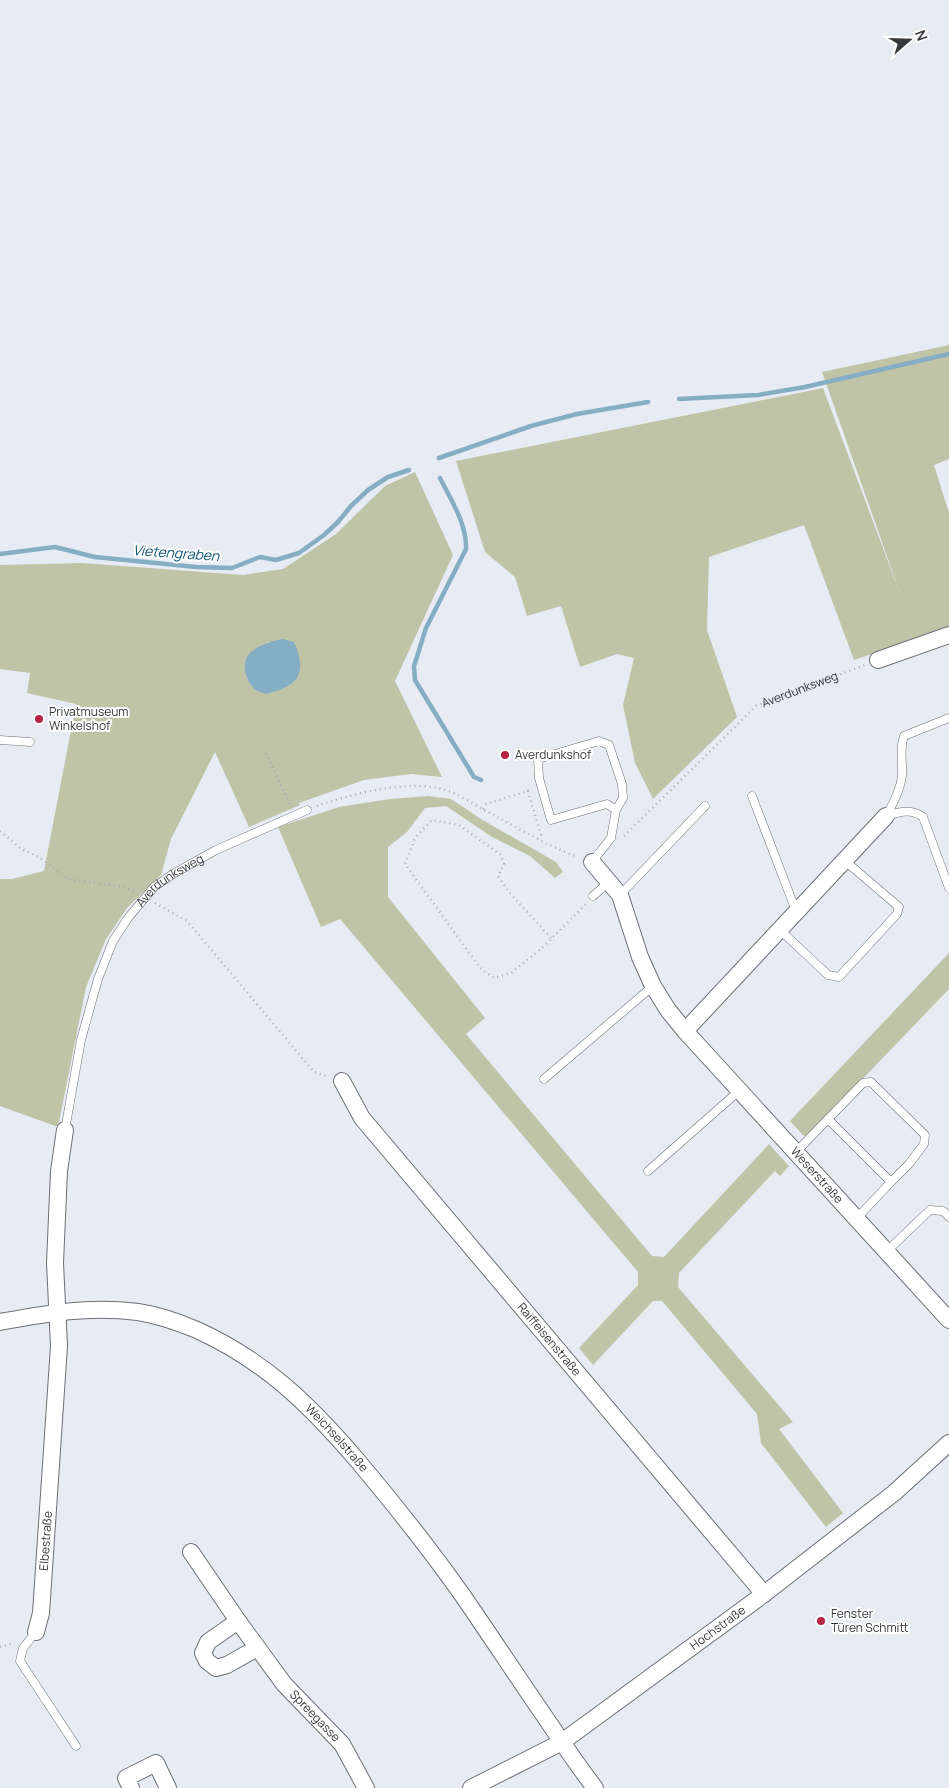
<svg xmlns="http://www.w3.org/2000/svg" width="949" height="1788" viewBox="0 0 949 1788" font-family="Manrope,sans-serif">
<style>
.green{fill:#c0c4a7;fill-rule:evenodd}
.water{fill:#85adc4}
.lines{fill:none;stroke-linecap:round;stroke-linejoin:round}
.stream{stroke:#85adc4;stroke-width:4.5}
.lane-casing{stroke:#6c6f76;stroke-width:9}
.street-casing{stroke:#6c6f76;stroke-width:18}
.path{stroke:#a8abb2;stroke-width:2.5;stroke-dasharray:1 4;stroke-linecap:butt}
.lane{stroke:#fff;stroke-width:8}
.street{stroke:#fff;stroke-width:16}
.poi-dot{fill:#b62444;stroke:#fff;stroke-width:2}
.labels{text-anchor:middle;stroke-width:4;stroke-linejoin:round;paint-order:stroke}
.street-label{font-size:12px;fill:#36383b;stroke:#fff}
.poi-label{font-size:12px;fill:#36383b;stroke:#fff;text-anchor:start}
.water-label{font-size:14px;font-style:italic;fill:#0b5676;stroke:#fff}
</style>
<rect width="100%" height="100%" fill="#e7ebf3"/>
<path class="green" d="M 949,345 L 949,459 L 934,465 L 949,513 L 949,628 L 854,660 L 804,525 L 709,557 L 707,630 L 737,717 L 653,799 L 635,763 L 623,705 L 634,658 L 617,654 L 580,667 L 561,606 L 527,616 L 515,577 L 485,552 L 456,461 L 823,388 L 901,596 L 822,372 Z
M 415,472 L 453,555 L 395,681 L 442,777 L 411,774 L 364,780 L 299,803 L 300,805 L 249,827 L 215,752 L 171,839 L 161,875 L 127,908 L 106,939 L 86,987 L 58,1127 L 0,1106 L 0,879 L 12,879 L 44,871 L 76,704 L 27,693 L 30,673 L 0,669 L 0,565 L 82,563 L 243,575 L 283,569 L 336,534 L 385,486 ZM 268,642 L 293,682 L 286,687 L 267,694 L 247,679 C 242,656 250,653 268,642 Z
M 428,796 L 451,799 L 481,819 L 556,862 L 563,872 L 555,878 L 530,856 L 492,837 L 446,806 L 425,808 L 407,832 L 388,847 L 388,897 L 485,1018 L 466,1034 L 652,1256 L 664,1257 L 769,1144 L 789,1166 L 780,1176 L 775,1171 L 679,1273 L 678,1287 L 793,1422 L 779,1429 L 843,1513 L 826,1527 L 761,1443 L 757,1414 L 662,1301 L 653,1301 L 593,1365 L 579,1348 L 638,1285 L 638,1272 L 340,919 L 321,927 L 278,827 L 339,807 L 390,799 Z
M 949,953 L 949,989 L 806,1138 L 790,1121 Z"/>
<path class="water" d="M 283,639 L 294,642 C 301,658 306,677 286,687 C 280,690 273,692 267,694 C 264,693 259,692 256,690 C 245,682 240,662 251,652 C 261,644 271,641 283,639 Z"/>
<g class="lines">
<path class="stream" d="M 679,399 L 758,395 L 805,387 L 949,354
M 439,458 L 531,426 L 577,414 L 648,402
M 440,478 C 451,500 467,524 466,549 L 426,628 L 414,666 L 415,680 L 474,777 L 481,780
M 0,554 L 55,547 L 95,557 L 196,567 L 232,568 L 260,557 L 276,560 L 299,553 L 324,535 L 338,522 L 351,506 L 368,490 L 388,477 L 409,470"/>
<defs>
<g id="lane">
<path d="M 949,718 L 904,736 C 899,750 903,762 902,775 C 901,789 893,804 886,816 C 900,812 910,808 923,817 L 949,888"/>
<path d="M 0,740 L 30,742"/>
<path d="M 752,796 L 796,911"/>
<path d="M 592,862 L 611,838 L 616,810 L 623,798 L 622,784 L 609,745 L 599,741 L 538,759 L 539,778 L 551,820 L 607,804 L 616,810"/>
<path d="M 620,895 L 705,806"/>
<path d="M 593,896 L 609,882"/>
<path d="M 779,929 L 828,975 L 839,977 L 897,914 L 899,907 L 844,860"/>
<path d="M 544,1079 L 653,986"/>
<path d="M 828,1119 L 863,1083 L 871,1082 L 925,1135 L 924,1144 L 909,1164 L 891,1182"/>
<path id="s2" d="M 65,1130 L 81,1040 L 98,979 L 113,941 L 128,918 L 154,887 L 173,874 L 216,850 L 307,810"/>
<path d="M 796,1152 L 828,1119 L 891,1182 L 857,1218"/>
<path d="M 648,1171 L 740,1090"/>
<path d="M 887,1251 L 930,1210 L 943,1211 L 949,1217"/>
<path d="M 36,1632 L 23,1648 L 20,1661 L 76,1746"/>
</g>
<g id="street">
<path d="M 878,660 L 949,635"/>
<path id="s3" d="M 592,862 L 620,895 L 640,957 L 653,986 L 668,1010 L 685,1031 L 949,1320"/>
<path d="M 685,1031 L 886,816"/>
<path id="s4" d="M 342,1081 L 362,1118 L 764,1594"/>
<path id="s5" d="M 0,1322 C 49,1313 88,1306 138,1312 C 158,1315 178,1322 197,1330 C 265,1361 309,1404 357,1460 C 394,1504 430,1549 463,1596 C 490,1635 516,1675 543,1714 C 560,1739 577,1765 595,1788"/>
<path id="s6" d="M 191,1552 L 238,1621 L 284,1684 L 342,1744 L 366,1788"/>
<path d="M 238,1621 L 208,1642 L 203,1653 L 207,1661 L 216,1668 L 227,1665 L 257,1648"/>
<path id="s7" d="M 36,1632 L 41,1613 L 59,1346 L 55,1263 L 59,1171 L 65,1130"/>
<path d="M 131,1788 L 126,1778 L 156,1763 L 168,1788"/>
<path id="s8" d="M 471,1788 L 562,1742 L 764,1594 L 894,1493 L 949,1443"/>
</g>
</defs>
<use href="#lane" class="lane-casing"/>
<use href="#street" class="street-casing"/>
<g class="path">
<path d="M 266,753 L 291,807"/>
<path d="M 528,791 L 541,835 L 539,839"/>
<path d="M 317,806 C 352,794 401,781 438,788 C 455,791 471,803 486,811 C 516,827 546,845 578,857"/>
<path d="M 483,809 L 486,804 L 528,791 L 529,786"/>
<path d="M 0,831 L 20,848 L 39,857 L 68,879 L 124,887 L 135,892"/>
<path id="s1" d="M 624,836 L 756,706 L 865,665"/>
<path d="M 155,903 L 187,921 L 314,1072 L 329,1077"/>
<path d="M 551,938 L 508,891 L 498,876 L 504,864 L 501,855 L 459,825 L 432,820 L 415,838 L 405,864 L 480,968 L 494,978 L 511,973 L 542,948 L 587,903"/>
<path d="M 0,1647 L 13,1643"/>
</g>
<use href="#lane" class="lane"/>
<use href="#street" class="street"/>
</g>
<g class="poi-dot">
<circle cx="39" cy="719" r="5"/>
<circle cx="505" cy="755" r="5"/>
<circle cx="821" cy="1621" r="5"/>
</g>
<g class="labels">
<g class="street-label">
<text dy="4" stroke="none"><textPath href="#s1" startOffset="232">Averdunksweg</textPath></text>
<text dy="4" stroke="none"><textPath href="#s2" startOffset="280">Averdunksweg</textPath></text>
<text dy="4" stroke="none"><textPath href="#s3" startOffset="391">Weserstraße</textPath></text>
<text dy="4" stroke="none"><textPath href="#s4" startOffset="332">Raiffeisenstraße</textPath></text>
<text dy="4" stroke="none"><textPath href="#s5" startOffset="379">Weichselstraße</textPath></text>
<text dy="4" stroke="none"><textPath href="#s7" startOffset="92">Elbestraße</textPath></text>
<text dy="4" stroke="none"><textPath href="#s8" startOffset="295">Hochstraße</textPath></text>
<text dy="4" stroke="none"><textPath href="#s6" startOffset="206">Spreegasse</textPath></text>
</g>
<g class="poi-label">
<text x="49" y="716">Privatmuseum<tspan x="49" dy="14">Winkelshof</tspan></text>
<text x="515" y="759">Averdunkshof</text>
<text x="831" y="1618">Fenster<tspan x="831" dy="14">Türen Schmitt</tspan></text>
</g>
<g class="water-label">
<text transform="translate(176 553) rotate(4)" y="5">Vietengraben</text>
</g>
</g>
<g transform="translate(909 40) rotate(70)" stroke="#ffffff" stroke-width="4" paint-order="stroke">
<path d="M0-4L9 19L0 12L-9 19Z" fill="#36383b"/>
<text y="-8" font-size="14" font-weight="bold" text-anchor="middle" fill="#36383b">N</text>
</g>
</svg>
